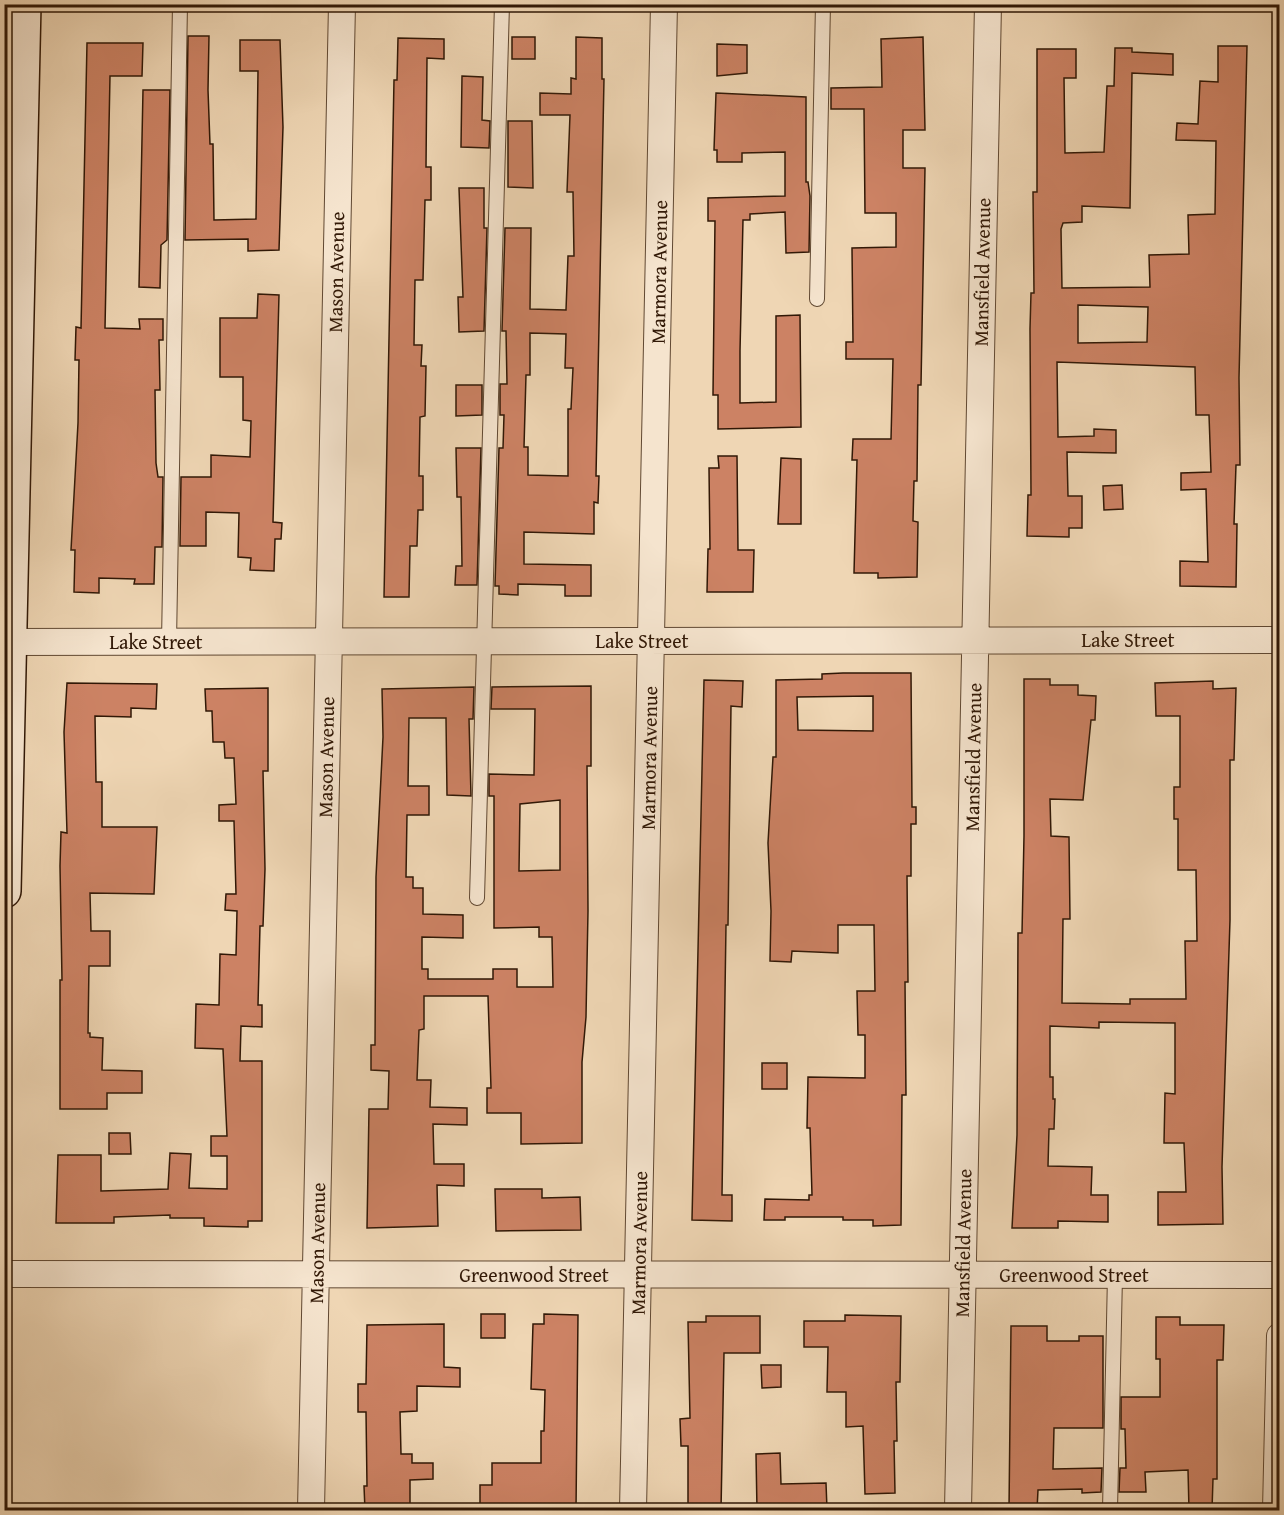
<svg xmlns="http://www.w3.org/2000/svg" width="1284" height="1515" viewBox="0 0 1284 1515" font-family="'Gentium Book Plus',serif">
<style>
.building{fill:#cc8264;stroke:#311806;stroke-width:1.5;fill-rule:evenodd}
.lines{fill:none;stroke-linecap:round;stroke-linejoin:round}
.lane-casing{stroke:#604832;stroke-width:16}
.street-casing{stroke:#604832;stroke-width:28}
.secondary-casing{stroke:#311806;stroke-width:36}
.lane{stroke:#f5e4ce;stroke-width:14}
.street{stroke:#f5e4ce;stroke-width:26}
.secondary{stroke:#f5e4ce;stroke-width:33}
.labels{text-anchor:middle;stroke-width:4.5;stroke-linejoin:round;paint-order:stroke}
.street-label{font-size:20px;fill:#311806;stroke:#f5e4ce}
</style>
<rect width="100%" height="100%" fill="#efd6b4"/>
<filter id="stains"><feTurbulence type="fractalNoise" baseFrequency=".00333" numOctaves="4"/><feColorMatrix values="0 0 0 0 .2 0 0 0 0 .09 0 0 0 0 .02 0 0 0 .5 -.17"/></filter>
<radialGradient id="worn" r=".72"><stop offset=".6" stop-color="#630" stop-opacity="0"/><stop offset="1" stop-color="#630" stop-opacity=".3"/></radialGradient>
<path class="building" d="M 188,36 L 209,36 L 208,90 L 210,144 L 213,144 L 214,220 L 256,219 L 258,71 L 240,71 L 240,40 L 280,40 L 283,127 L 279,250 L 248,251 L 248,239 L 185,240 Z
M 512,37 L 535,37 L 535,59 L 512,59 Z
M 576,37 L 602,38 L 602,79 L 604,79 L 596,476 L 599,476 L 598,503 L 594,502 L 594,534 L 524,532 L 524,564 L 591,565 L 591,596 L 565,596 L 565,585 L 518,584 L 518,595 L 499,594 L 499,586 L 495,586 L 499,448 L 503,448 L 504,415 L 500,415 L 500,384 L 507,384 L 506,331 L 502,331 L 505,228 L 531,228 L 530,309 L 566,310 L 568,256 L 574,256 L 573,192 L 567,192 L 570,115 L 540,115 L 540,93 L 571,94 L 571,78 L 576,79 ZM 530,333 L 566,334 L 565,368 L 573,368 L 571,409 L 568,409 L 568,476 L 528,475 L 528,447 L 524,447 L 526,375 L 530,375 Z
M 923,37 L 925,130 L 903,130 L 903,168 L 925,168 L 921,385 L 918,385 L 917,481 L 914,481 L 913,521 L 918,522 L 917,577 L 878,578 L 878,573 L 854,573 L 857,460 L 852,460 L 853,439 L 891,439 L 893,359 L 846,359 L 846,342 L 853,342 L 852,248 L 896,247 L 896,213 L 865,213 L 864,109 L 831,109 L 831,88 L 882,87 L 881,39 Z
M 398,38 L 444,39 L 444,59 L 427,58 L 426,167 L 431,167 L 431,200 L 425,200 L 423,280 L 415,280 L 414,345 L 422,345 L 421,366 L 426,366 L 425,416 L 420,417 L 419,476 L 423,476 L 423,510 L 418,510 L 417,546 L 410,546 L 409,597 L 384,597 L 394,80 L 397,80 Z
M 87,43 L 143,43 L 142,76 L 110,76 L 105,328 L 140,329 L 139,319 L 163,319 L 163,340 L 159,340 L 160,390 L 155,390 L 156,463 L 158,477 L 163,477 L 162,547 L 155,547 L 154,584 L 134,584 L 135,579 L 99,578 L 99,593 L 74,592 L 75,550 L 71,550 L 78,423 L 79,360 L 75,360 L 76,327 L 81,328 Z
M 717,44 L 747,45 L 747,73 L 717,76 Z
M 1218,46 L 1247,46 L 1239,378 L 1240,465 L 1236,465 L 1234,524 L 1237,524 L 1236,587 L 1180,586 L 1180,561 L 1208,562 L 1206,489 L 1181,490 L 1181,473 L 1211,472 L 1209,415 L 1196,415 L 1195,367 L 1057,362 L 1058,437 L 1094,436 L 1094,429 L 1116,430 L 1116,453 L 1067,452 L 1068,496 L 1082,496 L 1082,528 L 1069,528 L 1069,537 L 1027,536 L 1028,495 L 1031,495 L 1030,329 L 1031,293 L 1034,293 L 1033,192 L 1037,192 L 1037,49 L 1076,49 L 1076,78 L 1064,78 L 1065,153 L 1104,152 L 1107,86 L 1114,86 L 1115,48 L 1132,48 L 1132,52 L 1173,54 L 1173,75 L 1132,73 L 1130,208 L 1082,206 L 1082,222 L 1063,223 L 1061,229 L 1062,288 L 1150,287 L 1149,255 L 1189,254 L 1188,215 L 1215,214 L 1216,141 L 1176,140 L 1177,123 L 1198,124 L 1200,81 L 1218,82 ZM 1078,305 L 1148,307 L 1147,342 L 1078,343 Z
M 462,76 L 483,77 L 482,120 L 490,121 L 489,148 L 461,147 Z
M 143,90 L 170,90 L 167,240 L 161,245 L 160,288 L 139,287 Z
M 716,93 L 806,97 L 806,182 L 808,182 L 810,196 L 809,252 L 786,253 L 785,212 L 750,214 L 750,220 L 743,220 L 740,351 L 740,403 L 776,402 L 776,316 L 800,315 L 801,427 L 718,429 L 718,395 L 713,395 L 715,221 L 708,221 L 708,198 L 785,196 L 785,152 L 742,153 L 742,162 L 717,162 L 717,150 L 714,150 Z
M 508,121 L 532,121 L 533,188 L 508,187 Z
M 459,188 L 484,188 L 484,228 L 487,228 L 484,331 L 459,332 L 458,297 L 463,297 Z
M 258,294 L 279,295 L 273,522 L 282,523 L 281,539 L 275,539 L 274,571 L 250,570 L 251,558 L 238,557 L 239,513 L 206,512 L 206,546 L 180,546 L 181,477 L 211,477 L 211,455 L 250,457 L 251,421 L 243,420 L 243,377 L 220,377 L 220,318 L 257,318 Z
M 456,385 L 482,385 L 482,415 L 456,416 Z
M 456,448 L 481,448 L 477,585 L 455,585 L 456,566 L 462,566 L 461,497 L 457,497 Z
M 718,456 L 737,456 L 738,550 L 754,550 L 753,592 L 707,592 L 708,549 L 710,549 L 709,468 L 719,468 Z
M 781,458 L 801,459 L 801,524 L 778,524 Z
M 1122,485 L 1123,509 L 1104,510 L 1103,486 Z
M 843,673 L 911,673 L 912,807 L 916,807 L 916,824 L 911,824 L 911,876 L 907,876 L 908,982 L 905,982 L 906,1095 L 902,1095 L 901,1225 L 873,1226 L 873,1220 L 843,1220 L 843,1217 L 785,1217 L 785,1220 L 764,1220 L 765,1199 L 809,1200 L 809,1195 L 812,1195 L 810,1128 L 807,1128 L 808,1077 L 865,1078 L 865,1035 L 858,1035 L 857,991 L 875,991 L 874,925 L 838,925 L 838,953 L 792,951 L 791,962 L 770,961 L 771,911 L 768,843 L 773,757 L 776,757 L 776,680 L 822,679 L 822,674 ZM 873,696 L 873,731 L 798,730 L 797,697 Z
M 1024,679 L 1050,679 L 1050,685 L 1078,685 L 1078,695 L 1096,696 L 1095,720 L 1091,720 L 1083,800 L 1050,799 L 1051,836 L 1069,837 L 1070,919 L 1063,919 L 1062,1003 L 1130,1004 L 1130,999 L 1186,999 L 1185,941 L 1197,941 L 1196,870 L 1178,870 L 1178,819 L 1174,819 L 1174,787 L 1180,787 L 1180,716 L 1156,716 L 1155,683 L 1213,681 L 1213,689 L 1236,688 L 1234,760 L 1230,760 L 1230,920 L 1222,1167 L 1223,1224 L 1158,1225 L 1158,1192 L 1186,1192 L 1184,1143 L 1164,1143 L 1165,1093 L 1175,1094 L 1175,1023 L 1099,1022 L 1099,1028 L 1050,1026 L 1050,1077 L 1053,1077 L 1053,1099 L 1055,1099 L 1054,1129 L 1049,1129 L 1048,1166 L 1092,1167 L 1091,1195 L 1108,1195 L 1108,1222 L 1058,1221 L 1058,1228 L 1012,1228 L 1017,1135 L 1018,933 L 1022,933 L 1024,836 Z
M 704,680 L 743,681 L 742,707 L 731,706 L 728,925 L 726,925 L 722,1195 L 732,1195 L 732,1221 L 692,1220 Z
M 67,683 L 157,684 L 156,709 L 131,708 L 131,717 L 95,716 L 96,782 L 102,782 L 102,827 L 157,827 L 154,894 L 90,893 L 91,931 L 110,931 L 110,966 L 89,966 L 88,1033 L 90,1033 L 90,1037 L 103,1038 L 102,1070 L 142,1071 L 142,1093 L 107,1093 L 107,1109 L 60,1109 L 60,980 L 62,980 L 60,866 L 61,832 L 67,833 L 64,732 Z
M 591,686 L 591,766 L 587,766 L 588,911 L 586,1017 L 582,1062 L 582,1143 L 521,1144 L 521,1113 L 487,1113 L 487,1088 L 491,1088 L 488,996 L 424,996 L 424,1029 L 419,1030 L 417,1080 L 431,1080 L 430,1107 L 467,1108 L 467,1125 L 433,1124 L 434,1164 L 464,1164 L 464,1186 L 437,1185 L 438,1226 L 367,1228 L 369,1109 L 388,1109 L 389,1071 L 371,1070 L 371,1045 L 375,1045 L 376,877 L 383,737 L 382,689 L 474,687 L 473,719 L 469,719 L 471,796 L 447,795 L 446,718 L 409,718 L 408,786 L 429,786 L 429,815 L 407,815 L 406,877 L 413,877 L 413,888 L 423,888 L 423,914 L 463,915 L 463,938 L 422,937 L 422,969 L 428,969 L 428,979 L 493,979 L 493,969 L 517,969 L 517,987 L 553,987 L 552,937 L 539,937 L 539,927 L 494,928 L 494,796 L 489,796 L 489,774 L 534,775 L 535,709 L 491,709 L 492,687 ZM 560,800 L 560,870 L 519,871 L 520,804 Z
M 268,688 L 268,771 L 263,771 L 265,869 L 263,926 L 260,926 L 258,1005 L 262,1005 L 262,1027 L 241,1026 L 240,1061 L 262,1061 L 262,1221 L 248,1221 L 248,1227 L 204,1226 L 204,1218 L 170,1218 L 170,1215 L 114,1217 L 114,1223 L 56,1223 L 58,1155 L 101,1155 L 101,1191 L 168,1189 L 170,1153 L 191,1154 L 189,1188 L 227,1189 L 227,1156 L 211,1156 L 211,1136 L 227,1136 L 223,1049 L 195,1048 L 196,1004 L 219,1005 L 220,954 L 236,955 L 237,911 L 225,910 L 226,894 L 236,894 L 234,821 L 219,821 L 219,805 L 236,804 L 234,758 L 225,758 L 224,742 L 213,742 L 212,711 L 206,711 L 205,689 Z
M 762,1063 L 787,1063 L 787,1089 L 762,1089 Z
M 109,1133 L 130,1133 L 131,1154 L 109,1154 Z
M 495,1189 L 542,1189 L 542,1198 L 580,1197 L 581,1230 L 496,1231 Z
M 481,1314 L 505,1314 L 505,1338 L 481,1338 Z
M 544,1314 L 578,1315 L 576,1510 L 480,1510 L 480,1485 L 492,1485 L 492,1463 L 541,1463 L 541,1431 L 544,1431 L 545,1390 L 531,1389 L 533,1324 L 544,1324 Z
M 845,1315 L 901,1316 L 900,1382 L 896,1382 L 897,1441 L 894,1441 L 895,1493 L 865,1494 L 863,1426 L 846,1427 L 846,1392 L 827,1392 L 828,1347 L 804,1347 L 804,1321 L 845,1321 Z
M 706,1316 L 760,1316 L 760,1353 L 724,1353 L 721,1510 L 688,1510 L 688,1446 L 681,1446 L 680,1419 L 690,1418 L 688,1322 L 706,1322 Z
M 1156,1317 L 1180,1317 L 1180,1325 L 1224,1325 L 1223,1360 L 1217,1360 L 1217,1479 L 1213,1479 L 1212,1510 L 1189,1510 L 1188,1470 L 1145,1472 L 1146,1492 L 1119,1492 L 1120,1468 L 1126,1468 L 1125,1429 L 1121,1429 L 1121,1397 L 1160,1397 L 1160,1359 L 1156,1359 Z
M 444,1324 L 444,1367 L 460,1368 L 460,1387 L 417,1386 L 417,1411 L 400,1412 L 401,1454 L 412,1454 L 412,1463 L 433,1463 L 433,1479 L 410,1480 L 410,1510 L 365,1510 L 364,1486 L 367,1486 L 366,1412 L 358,1412 L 358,1384 L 366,1384 L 367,1325 Z
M 1011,1326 L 1047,1326 L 1047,1341 L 1079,1341 L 1079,1336 L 1103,1336 L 1103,1428 L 1054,1428 L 1053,1469 L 1102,1468 L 1101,1492 L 1082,1493 L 1082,1489 L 1038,1490 L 1037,1510 L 1009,1510 Z
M 761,1365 L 781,1365 L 781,1387 L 762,1388 Z
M 780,1453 L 781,1484 L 826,1483 L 827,1509 L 757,1510 L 756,1454 Z"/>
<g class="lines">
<defs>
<path id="lane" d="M 817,299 L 823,4
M 169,642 L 180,4
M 477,898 L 502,4
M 1110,1510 L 1115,1275"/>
<path id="street" d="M 4,642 L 1280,640
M 4,1274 L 1280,1275
M 311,1510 L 342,4
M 633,1510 L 664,4
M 958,1510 L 988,4
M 1276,1510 L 1280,1336"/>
<path id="secondary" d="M 4,891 L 24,4"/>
</defs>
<use href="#lane" class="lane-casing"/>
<use href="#street" class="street-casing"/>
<use href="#secondary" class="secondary-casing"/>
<use href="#lane" class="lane"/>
<use href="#street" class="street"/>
<use href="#secondary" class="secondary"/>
</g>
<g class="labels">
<g class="street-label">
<text transform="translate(336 272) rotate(-89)" y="7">Mason Avenue</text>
<text transform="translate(659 272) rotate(-89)" y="7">Marmora Avenue</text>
<text transform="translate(982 272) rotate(-89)" y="7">Mansfield Avenue</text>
<text x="1128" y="647">Lake Street</text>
<text x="642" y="648">Lake Street</text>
<text x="156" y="649">Lake Street</text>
<text transform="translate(326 757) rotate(-89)" y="7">Mason Avenue</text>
<text transform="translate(973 757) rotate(-89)" y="7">Mansfield Avenue</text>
<text transform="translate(649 758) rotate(-89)" y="7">Marmora Avenue</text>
<text transform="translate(317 1243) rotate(-89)" y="7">Mason Avenue</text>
<text transform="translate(639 1243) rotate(-89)" y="7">Marmora Avenue</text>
<text transform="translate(963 1243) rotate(-89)" y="7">Mansfield Avenue</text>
<text x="534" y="1282">Greenwood Street</text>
<text x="1074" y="1282">Greenwood Street</text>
</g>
</g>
<rect width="1284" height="1515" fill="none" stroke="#efd6b4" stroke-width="24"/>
<rect x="6" y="6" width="1272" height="1503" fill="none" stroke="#311806" stroke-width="3"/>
<rect x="12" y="12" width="1260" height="1491" fill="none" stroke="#311806" stroke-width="1.5"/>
<rect width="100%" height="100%" filter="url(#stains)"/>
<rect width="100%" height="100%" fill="url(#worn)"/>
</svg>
